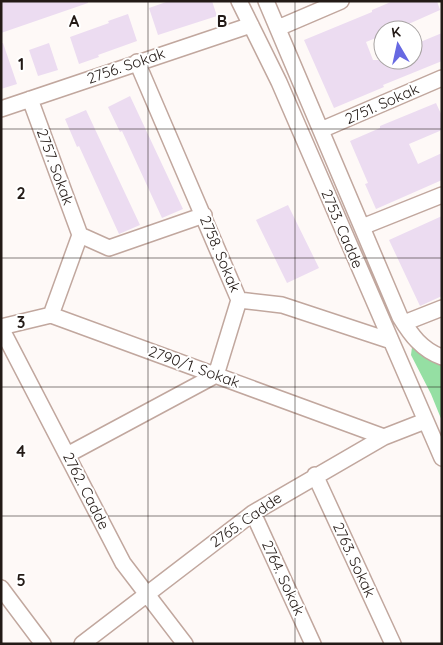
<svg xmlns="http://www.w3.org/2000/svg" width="443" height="645" viewBox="0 0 443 645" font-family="Quicksand,sans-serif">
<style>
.green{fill:#95dfa3}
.building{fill:#ecdcf1}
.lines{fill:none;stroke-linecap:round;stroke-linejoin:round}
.street-casing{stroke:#c1a79e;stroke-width:18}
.street{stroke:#fff;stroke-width:15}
.grid{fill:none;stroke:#231a16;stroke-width:1;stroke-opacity:0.55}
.labels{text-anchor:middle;stroke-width:4;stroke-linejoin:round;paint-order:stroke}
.street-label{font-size:15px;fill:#231a16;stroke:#fff}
.grid-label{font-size:16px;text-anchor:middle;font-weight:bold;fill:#231a16;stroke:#fff;stroke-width:4;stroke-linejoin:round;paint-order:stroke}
</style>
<rect width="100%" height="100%" fill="#fef9f7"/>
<path class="green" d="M 412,347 L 421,354 L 442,362 L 442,421 L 431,394 L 411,355 Z"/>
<path class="building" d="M 6,1 L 88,1 L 88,3 L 1,33 L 1,3 Z
M 169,1 L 212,1 L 217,16 L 158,35 L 149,8 Z
M 393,1 L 437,1 L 440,10 L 395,30 L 383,30 L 383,35 L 366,42 L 373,60 L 413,60 L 413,45 L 442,33 L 442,61 L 383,85 L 384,87 L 334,108 L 304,40 L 372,12 L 372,10 Z
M 128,14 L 137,41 L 98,55 L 99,57 L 79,64 L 70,37 L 109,23 L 108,21 Z
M 1,43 L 3,43 L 17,84 L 1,89 Z
M 49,43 L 58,70 L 38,76 L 29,50 Z
M 130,96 L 183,209 L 162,218 L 122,131 L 120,132 L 108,107 Z
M 436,103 L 442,116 L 442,130 L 409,144 L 418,164 L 442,153 L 442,180 L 376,209 L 365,184 L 368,183 L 350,141 L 380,128 L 380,126 Z
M 86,110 L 140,225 L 119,234 L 79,146 L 77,147 L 65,119 Z
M 288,205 L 319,268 L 287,283 L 256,220 Z
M 442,216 L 442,296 L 420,306 L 389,240 Z"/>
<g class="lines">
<defs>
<path id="street" d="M 239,1 L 279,82 L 442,458
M 266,1 L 400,317 C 411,335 422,350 442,357
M 278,28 L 341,1
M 30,99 L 80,235
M 1,109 L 251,25
M 321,130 L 442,78
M 362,227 L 442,195
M 80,235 L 109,248 L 204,215
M 239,300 L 282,305 L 391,341
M 51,315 L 80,235
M 404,323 L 442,308
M 1,327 L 51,315 L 384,437
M 1,328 L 123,563 L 185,644
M 67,455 L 216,375 L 239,300 L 137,62
M 315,475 L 393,644
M 253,513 L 313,644
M 1,588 L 43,644
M 82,644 L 253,513 L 384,437 L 425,421"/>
</defs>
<use href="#street" class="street-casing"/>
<use href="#street" class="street"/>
</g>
<path class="grid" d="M 148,1 L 148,644M 295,1 L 295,644M 1,129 L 442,129M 1,258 L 442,258M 1,387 L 442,387M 1,516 L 442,516"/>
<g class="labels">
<g class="street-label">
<text transform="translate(126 66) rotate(-19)" y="5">2756. Sokak</text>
<text transform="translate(382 104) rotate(-24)" y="5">2751. Sokak</text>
<text transform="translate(55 167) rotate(70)" y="5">2757. Sokak</text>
<text transform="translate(342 229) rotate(67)" y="5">2753. Cadde</text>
<text transform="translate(220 254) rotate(67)" y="5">2758. Sokak</text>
<text transform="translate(194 367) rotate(20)" y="5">2790/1. Sokak</text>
<text transform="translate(86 491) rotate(63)" y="5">2762. Cadde</text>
<text transform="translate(246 520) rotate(-35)" y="5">2765. Cadde</text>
<text transform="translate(354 560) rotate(65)" y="5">2763. Sokak</text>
<text transform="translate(283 578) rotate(65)" y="5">2764. Sokak</text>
</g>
</g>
<g class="grid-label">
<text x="74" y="27">A</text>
<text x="222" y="27">B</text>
<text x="21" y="70">1</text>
<text x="21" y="199">2</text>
<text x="21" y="328">3</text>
<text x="21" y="457">4</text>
<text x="21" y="586">5</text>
</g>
<rect width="443" height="645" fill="none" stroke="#231a16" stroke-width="5"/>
<g transform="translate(398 45) rotate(351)"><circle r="24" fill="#ffffff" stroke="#a7a3a2"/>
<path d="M0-4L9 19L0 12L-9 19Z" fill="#6769e2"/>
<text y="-8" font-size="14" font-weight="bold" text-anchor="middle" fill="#231a16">K</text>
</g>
</svg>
